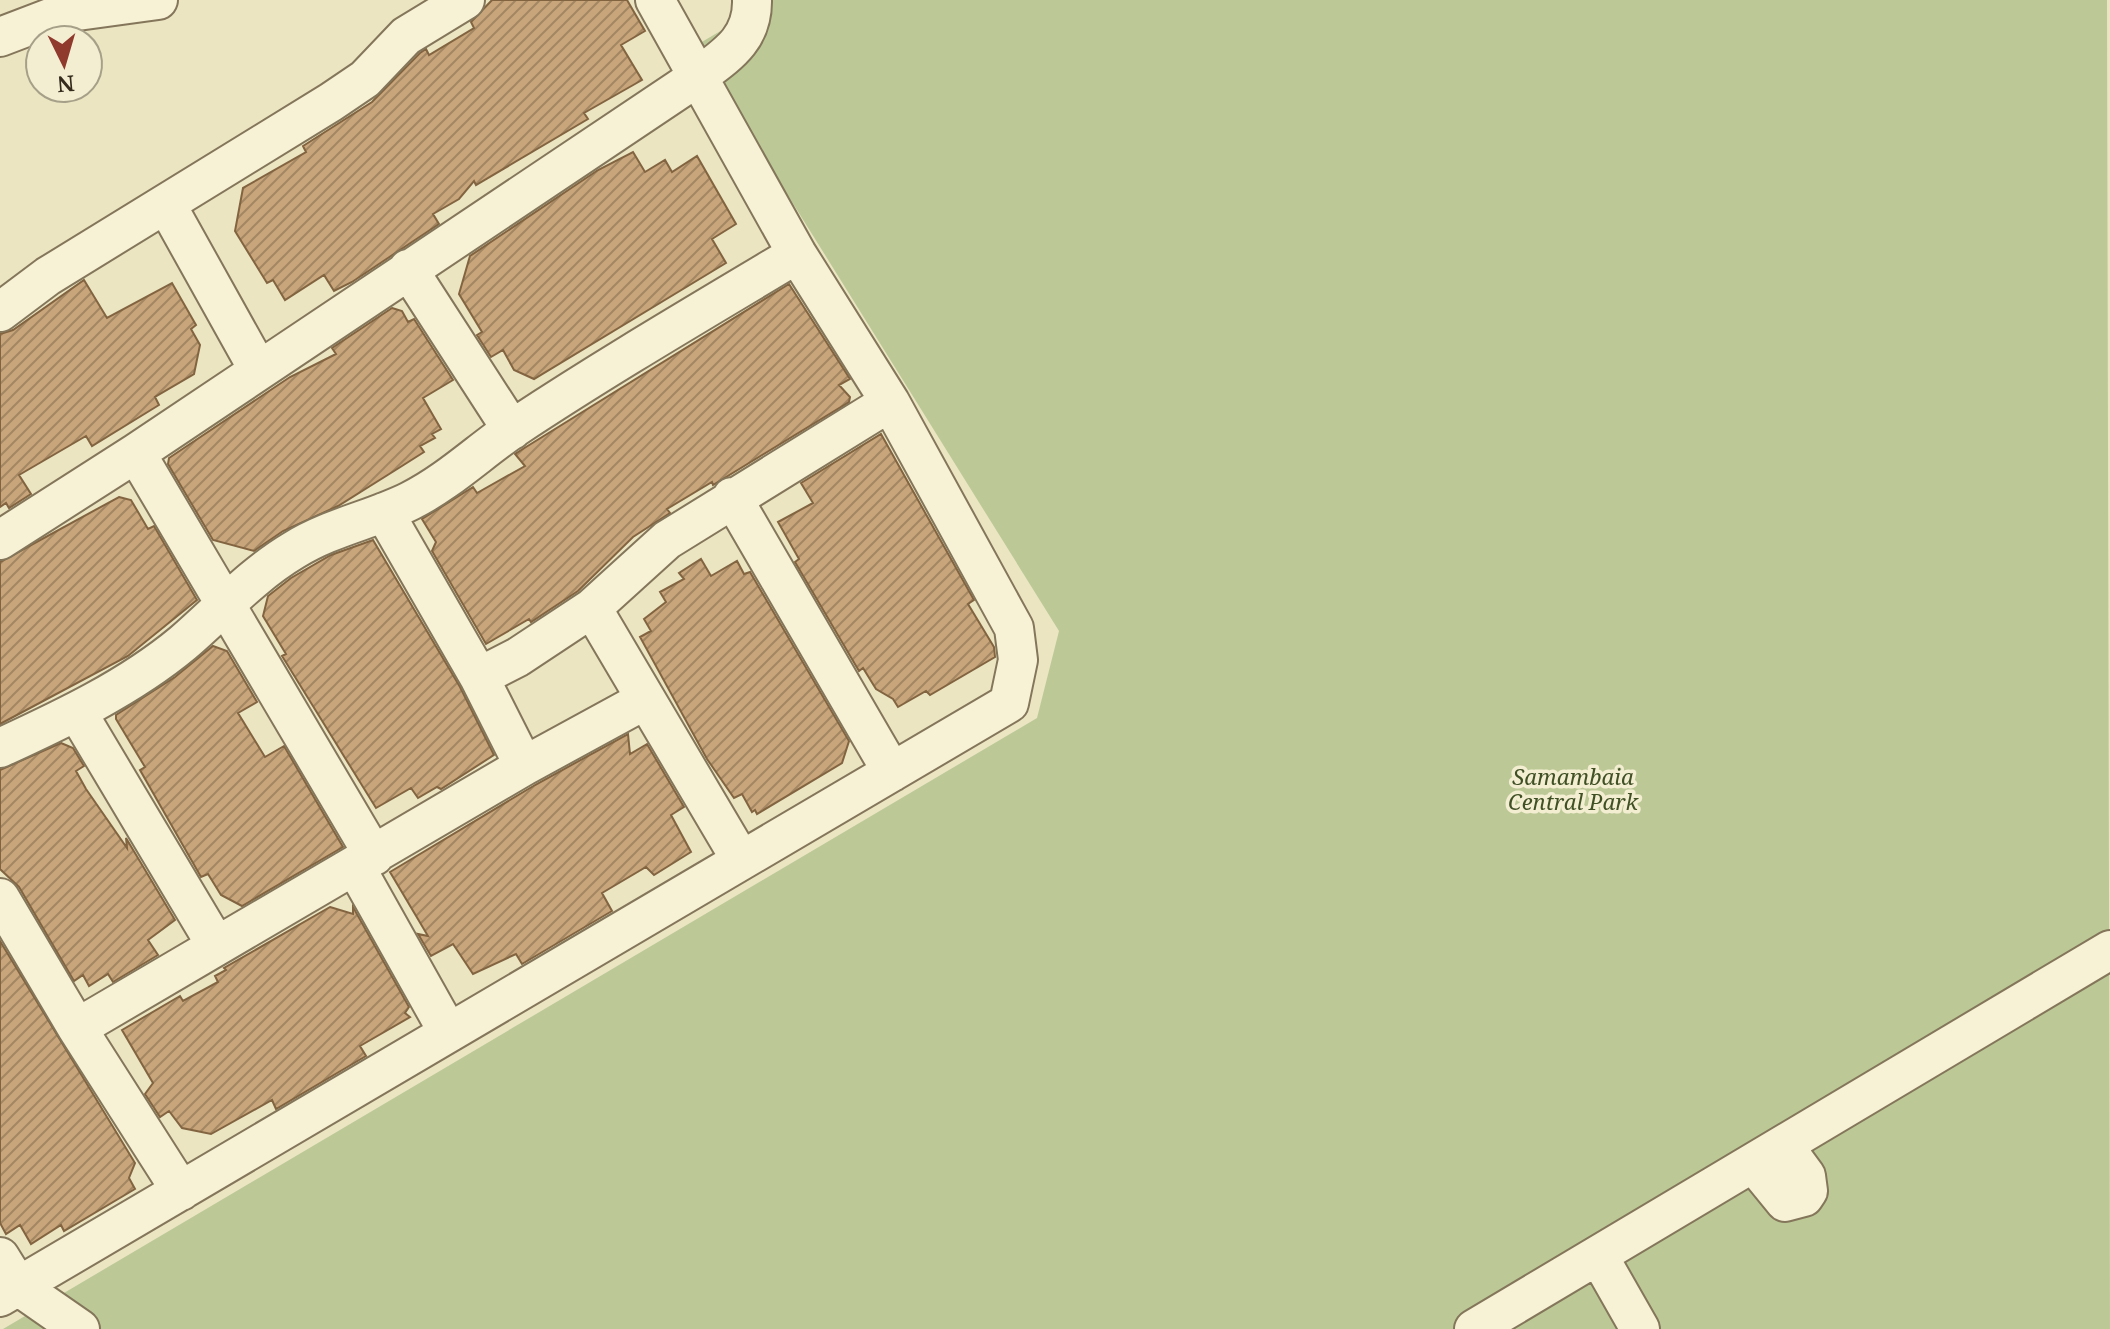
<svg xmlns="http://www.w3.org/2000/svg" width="2110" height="1329" viewBox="0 0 2110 1329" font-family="'Noto Serif',serif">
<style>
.green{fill:#bcc997}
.building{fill:url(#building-hatch);stroke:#826441;stroke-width:2}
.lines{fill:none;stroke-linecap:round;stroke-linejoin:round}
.minor-casing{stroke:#84765a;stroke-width:42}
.minor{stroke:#f7f1d5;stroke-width:38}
.labels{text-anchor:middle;stroke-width:7;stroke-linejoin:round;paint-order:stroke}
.park-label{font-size:22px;font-style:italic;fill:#405025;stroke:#f3eed1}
</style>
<defs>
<pattern id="building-hatch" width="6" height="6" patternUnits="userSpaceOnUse" patternTransform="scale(2)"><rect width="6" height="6" fill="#c8a57a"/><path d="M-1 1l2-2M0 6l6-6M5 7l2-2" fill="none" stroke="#a38763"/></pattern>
</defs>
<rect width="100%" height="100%" fill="#ebe5c2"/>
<path class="green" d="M 773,0 L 2107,0 L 2110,1329 L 3,1329 L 1037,718 L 1059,631 L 695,46 Z"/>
<path class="building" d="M 492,0 L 627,0 L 645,31 L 621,45 L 642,80 L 584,113 L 588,119 L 476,185 L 474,181 L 459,199 L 433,214 L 439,224 L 352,282 L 334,291 L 324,275 L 285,300 L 273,280 L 267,283 L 235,231 L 243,188 L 306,152 L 303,146 L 372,102 L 420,53 L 426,49 L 429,55 L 474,28 L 471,22 Z
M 633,152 L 645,172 L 665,160 L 672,172 L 697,156 L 736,224 L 712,239 L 726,263 L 534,379 L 514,370 L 503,350 L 491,357 L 477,335 L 482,332 L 459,294 L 470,256 L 598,170 Z
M 84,280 L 107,318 L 172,283 L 196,325 L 191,329 L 200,345 L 194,374 L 155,397 L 159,405 L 92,446 L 86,436 L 19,475 L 31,494 L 9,508 L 6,503 L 0,507 L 0,334 L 13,330 Z
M 789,284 L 850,379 L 839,385 L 850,397 L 849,402 L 713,485 L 712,482 L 667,509 L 670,513 L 633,537 L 578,591 L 531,622 L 529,619 L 486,644 L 432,551 L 436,542 L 422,519 L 473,487 L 477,493 L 525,466 L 515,454 L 526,447 Z
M 392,308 L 402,311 L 408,322 L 414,319 L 453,380 L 423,398 L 441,429 L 432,434 L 435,438 L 420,446 L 424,452 L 402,466 L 338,506 L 283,531 L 254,551 L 213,540 L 168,464 L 169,458 L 290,377 L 336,354 L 332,348 Z
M 881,434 L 974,600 L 968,604 L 994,647 L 995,657 L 930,695 L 926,691 L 898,707 L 893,699 L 876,689 L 863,668 L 859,671 L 795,562 L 799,559 L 778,522 L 813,503 L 801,483 Z
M 119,497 L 131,500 L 148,529 L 154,526 L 197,600 L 128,656 L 0,724 L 0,562 Z
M 373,540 L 460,687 L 494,755 L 441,789 L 437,787 L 418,798 L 411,788 L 376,808 L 282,656 L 286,654 L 263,616 L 268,596 L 291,578 L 331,555 Z
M 701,559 L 711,576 L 737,561 L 744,574 L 750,572 L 849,741 L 842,763 L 757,814 L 755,810 L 752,812 L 742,794 L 734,798 L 707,759 L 640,637 L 651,631 L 644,619 L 666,602 L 660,592 L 684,579 L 679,573 Z
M 213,646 L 227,651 L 257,702 L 238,713 L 265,757 L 284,746 L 343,847 L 242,906 L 221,895 L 208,874 L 201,877 L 140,770 L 145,767 L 116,719 L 116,715 L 175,677 Z
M 628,734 L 630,754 L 647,744 L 684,807 L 671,815 L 691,852 L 654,875 L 646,867 L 602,893 L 612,911 L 522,964 L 516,954 L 473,974 L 453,944 L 431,956 L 418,934 L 428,936 L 390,872 L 535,785 Z
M 61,743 L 73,748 L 84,766 L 76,771 L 86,789 L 127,848 L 126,838 L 175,920 L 148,940 L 158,955 L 113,982 L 108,974 L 89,986 L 83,975 L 74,981 L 19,887 L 0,869 L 0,770 Z
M 330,907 L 353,914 L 353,907 L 409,1007 L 405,1013 L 410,1017 L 360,1046 L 366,1056 L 276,1109 L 272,1100 L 211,1134 L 182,1128 L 169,1111 L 160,1117 L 145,1094 L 153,1083 L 122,1030 L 180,996 L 183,1001 L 218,982 L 215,976 L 226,970 L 224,968 Z
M 0,941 L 135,1163 L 129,1178 L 135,1189 L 64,1231 L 61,1225 L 31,1244 L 20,1225 L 6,1234 L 0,1223 Z"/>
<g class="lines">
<defs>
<path id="minor" d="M 0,37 L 63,13 L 158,0
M 166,204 L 258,369
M 408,269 L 512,430
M 0,312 L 48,276 L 331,102 L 365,79 L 406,36 L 465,0
M 136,453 L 374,856
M 732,497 L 892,772
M 384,512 L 479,677 L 524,766
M 0,540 L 136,453 L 699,76 C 727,55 753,39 752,0
M 592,608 L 741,860
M 479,677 L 518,657 L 592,608 L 667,540 L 890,402
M 77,712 L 216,945
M 0,748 C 63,719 129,688 183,643 C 219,612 252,575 294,550 C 331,527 372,520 410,501 C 448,482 479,452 514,428 C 606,367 702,311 797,254
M 356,868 L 448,1032
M 0,898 L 77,1028 L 181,1191
M 77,1028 L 524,766 L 645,700
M 1754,1164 L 1785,1202 L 1804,1197 L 1808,1191 L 1806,1176 L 1784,1146
M 0,1257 L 18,1286 L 80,1329
M 1599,1257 L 1640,1329
M 0,1297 L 1009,703 L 1018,660 L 1014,628 L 890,402 L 797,254 L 655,0
M 1474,1329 L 2110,950"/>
</defs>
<use href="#minor" class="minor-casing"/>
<use href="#minor" class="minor"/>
</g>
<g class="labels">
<g class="park-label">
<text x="1573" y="785">Samambaia<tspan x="1573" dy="25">Central Park</tspan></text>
</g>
</g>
<g transform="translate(64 64) rotate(175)"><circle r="38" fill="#f3eed1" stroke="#a7a089" stroke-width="2"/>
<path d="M0-6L14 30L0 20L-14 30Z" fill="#903a2d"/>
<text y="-12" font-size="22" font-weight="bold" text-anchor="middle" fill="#352c1e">N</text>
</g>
</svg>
